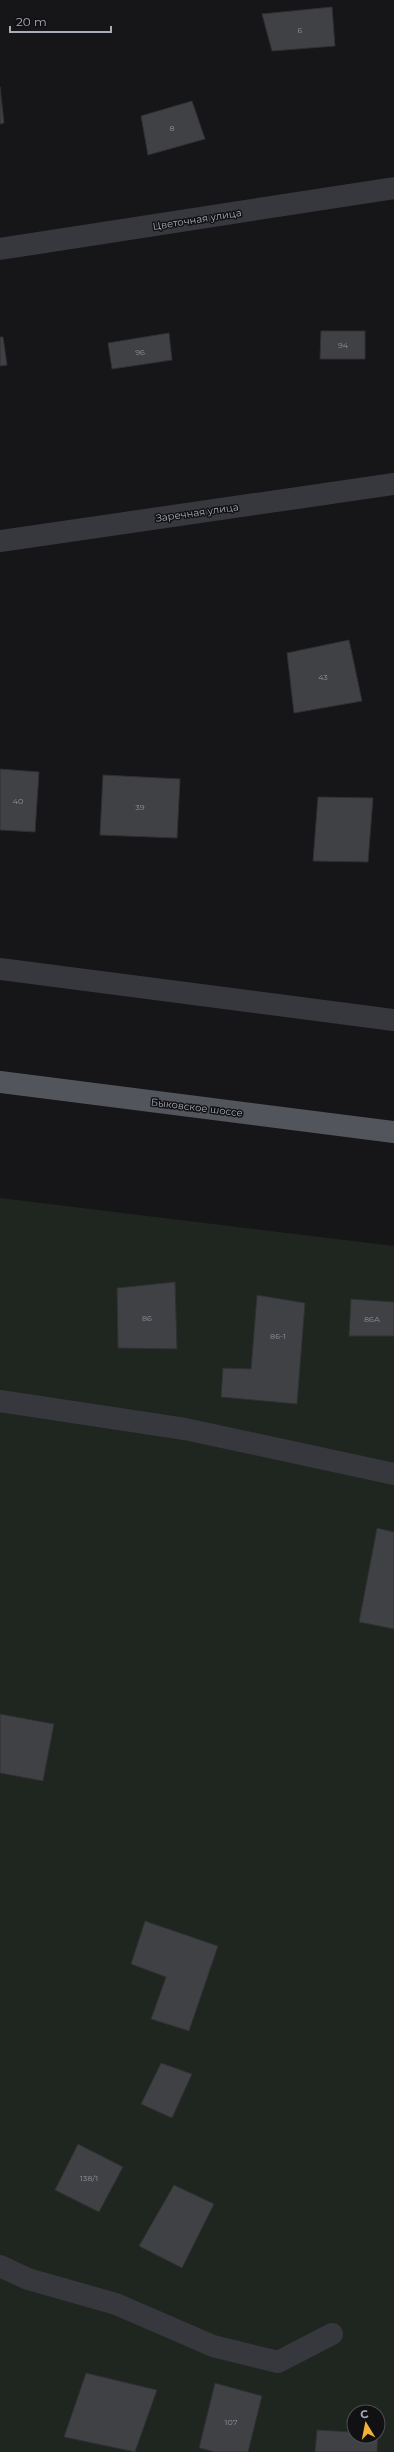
<svg xmlns="http://www.w3.org/2000/svg" width="394" height="2452" viewBox="0 0 394 2452" font-family="Montserrat,sans-serif">
<style>
.green{fill:#1e261f;fill-rule:evenodd}
.building{fill:#404145;stroke:#303034}
.lines{fill:none;stroke-linecap:round;stroke-linejoin:round}
.minor{stroke:#37383d;stroke-width:22}
.primary{stroke:#53555c;stroke-width:22}
.labels{text-anchor:middle;stroke-width:3;stroke-linejoin:round;paint-order:stroke}
.number-label{font-size:8px;fill:#8e929b}
.street-label{font-size:10px;fill:#a8adb8;stroke:#111113}
</style>
<rect width="100%" height="100%" fill="#161618"/>
<path class="green" d="M 0,1198 L 394,1246 L 394,2452 L 0,2452 ZM 354,2412 L 378,2412 L 378,2436 L 354,2436 Z"/>
<path class="building" d="M 332,7 L 335,46 L 272,51 L 262,14 Z
M 0,87 L 4,123 L 0,124 Z
M 192,101 L 205,139 L 148,155 L 141,116 Z
M 321,331 L 365,331 L 365,359 L 320,359 Z
M 169,333 L 172,360 L 112,369 L 108,343 Z
M 0,337 L 3,337 L 7,365 L 0,366 Z
M 349,640 L 362,701 L 294,713 L 287,653 Z
M 0,769 L 39,772 L 35,832 L 0,830 Z
M 103,775 L 180,779 L 177,838 L 100,835 Z
M 318,797 L 373,798 L 368,862 L 313,861 Z
M 175,1282 L 177,1349 L 118,1348 L 117,1288 Z
M 257,1295 L 305,1303 L 297,1404 L 221,1397 L 223,1368 L 251,1369 Z
M 351,1299 L 394,1302 L 394,1336 L 349,1336 Z
M 377,1528 L 394,1532 L 394,1629 L 359,1622 Z
M 0,1714 L 54,1724 L 43,1781 L 0,1773 Z
M 145,1921 L 218,1946 L 189,2031 L 151,2019 L 166,1977 L 131,1964 Z
M 161,2063 L 192,2074 L 172,2118 L 141,2104 Z
M 78,2144 L 123,2167 L 99,2212 L 55,2190 Z
M 174,2185 L 214,2204 L 182,2268 L 139,2246 Z
M 86,2373 L 157,2390 L 135,2452 L 64,2437 Z
M 215,2383 L 262,2396 L 248,2452 L 215,2452 L 199,2448 Z
M 317,2430 L 354,2432 L 354,2436 L 378,2436 L 377,2452 L 315,2452 Z"/>
<g class="lines">
<path class="minor" d="M 0,249 L 394,188
M 0,541 L 394,484
M 0,969 L 394,1020
M 0,1401 L 185,1429 L 394,1474
M 0,2266 L 28,2279 L 116,2304 L 213,2346 L 278,2362 L 332,2334"/>
<path class="primary" d="M 0,1082 L 394,1132"/>
</g>
<g class="labels">
<g class="number-label">
<text x="300" y="33">6</text>
<text x="172" y="131">8</text>
<text x="343" y="348">94</text>
<text x="140" y="355">96</text>
<text x="323" y="680">43</text>
<text x="18" y="804">40</text>
<text x="140" y="810">39</text>
<text x="147" y="1321">86</text>
<text x="372" y="1322">86А</text>
<text x="278" y="1339">86-1</text>
<text x="89" y="2181">138/1</text>
<text x="231" y="2425">107</text>
</g>
<g class="street-label">
<text transform="translate(197 219) rotate(-9)" y="4">Цветочная улица</text>
<text transform="translate(197 512) rotate(-8)" y="4">Заречная улица</text>
<text transform="translate(197 1107) rotate(7)" y="4">Быковское шоссе</text>
</g>
</g>
<g transform="translate(366 2424) rotate(350)"><circle r="19" fill="#111113" stroke="#4d4f55"/>
<path d="M0-3L7 15L0 10L-7 15Z" fill="#f2b134"/>
<text y="-6" font-size="11" font-weight="bold" text-anchor="middle" fill="#a8adb8">С</text>
</g>
<path d="M10 26v6h101v-6" fill="none" stroke="#a8adb8" stroke-width="2"/>
<text x="16" y="26" font-size="12" fill="#a8adb8" stroke="#111113" stroke-width="3" paint-order="stroke">20 m</text>
</svg>
